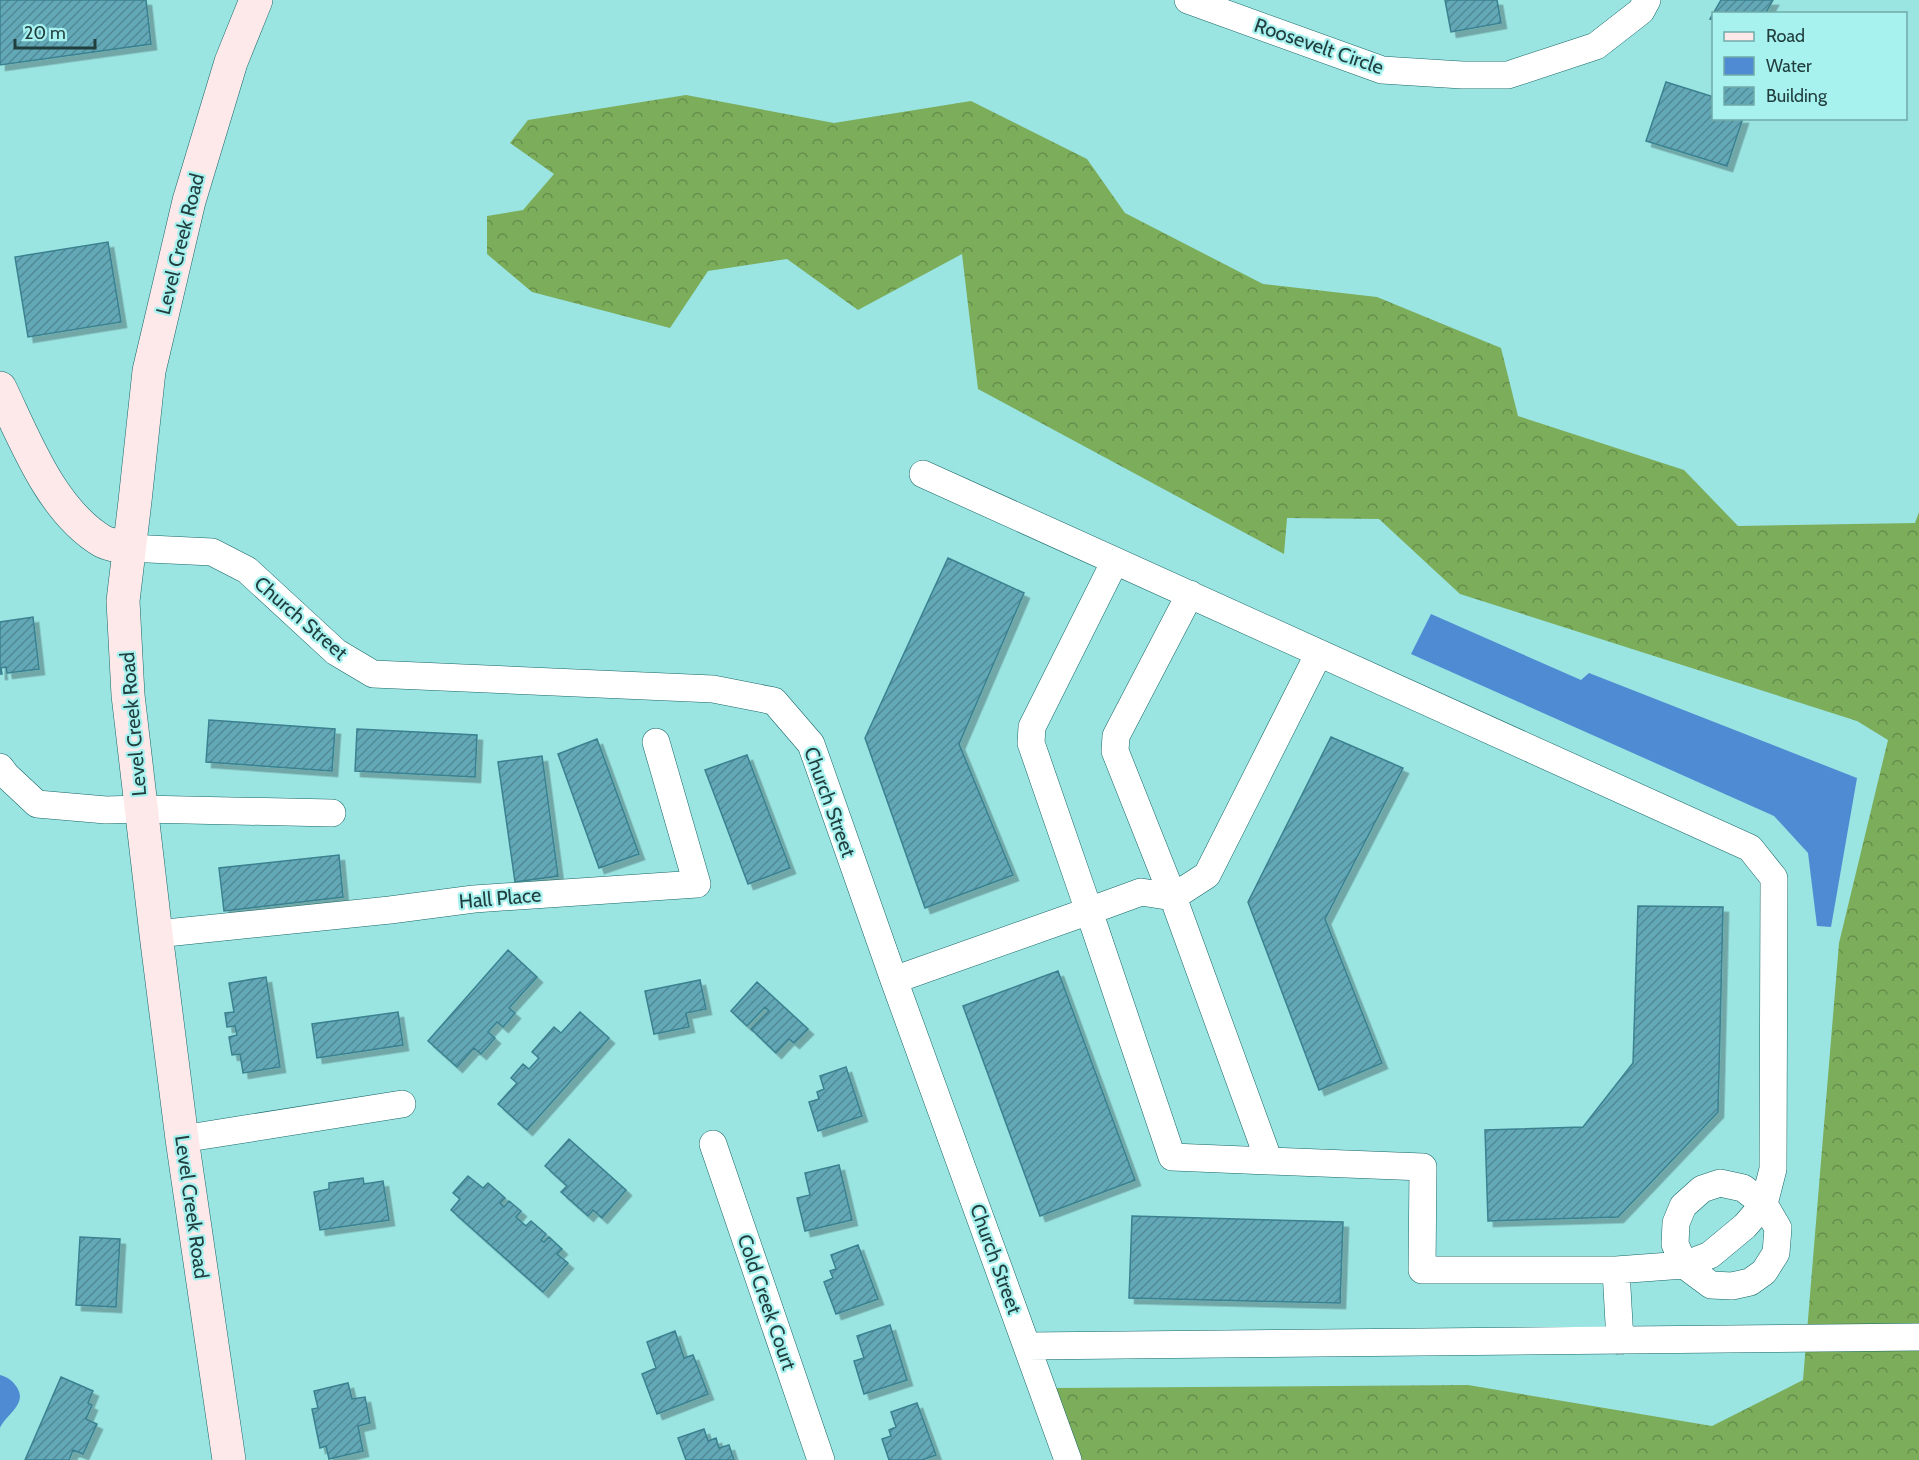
<svg xmlns="http://www.w3.org/2000/svg" width="1919" height="1460" viewBox="0 0 1919 1460" font-family="Cabin,sans-serif">
<style>
.forest{fill:url(#forest-crowns)}
.water{fill:#4f8bd2}
.building{fill:url(#building-hatch);stroke:#3b8190;stroke-width:1.5;filter:url(#shadow)}
.lines{fill:none;stroke-linecap:round;stroke-linejoin:round}
.street-casing{stroke:#186767;stroke-width:28}
.secondary-casing{stroke:#186767;stroke-width:34}
.street{stroke:#fff;stroke-width:27}
.secondary{stroke:#fde8ea;stroke-width:33}
.labels{text-anchor:middle;stroke-width:4.5;stroke-linejoin:round;paint-order:stroke}
.street-label{font-size:20px;fill:#203f3e;stroke:#a7f1ef}
</style>
<defs>
<pattern id="forest-crowns" width="20" height="18" patternUnits="userSpaceOnUse" patternTransform="scale(1.5)"><rect width="20" height="18" fill="#7cad5a"/><path d="M2 6a3 3 0 1 1 6 0M12 15a3 3 0 1 1 6 0" fill="none" stroke="#658e4c"/></pattern>
<pattern id="building-hatch" width="6" height="6" patternUnits="userSpaceOnUse" patternTransform="scale(1.5)"><rect width="6" height="6" fill="#63a8b7"/><path d="M-1 1l2-2M0 6l6-6M5 7l2-2" fill="none" stroke="#518a96"/></pattern>
<filter id="shadow"><feDropShadow dx="5.5" dy="5.5" stdDeviation="0" flood-color="#0004"/></filter>
</defs>
<rect width="100%" height="100%" fill="#9ae4e2"/>
<path class="forest" d="M 686,95 L 834,123 L 971,101 L 1087,159 L 1125,213 L 1263,284 L 1377,297 L 1501,348 L 1518,416 L 1684,470 L 1738,526 L 1915,523 L 1919,512 L 1919,1460 L 1078,1460 L 1054,1388 L 1468,1385 L 1712,1426 L 1803,1380 L 1839,943 L 1888,740 L 1857,721 L 1460,594 L 1379,519 L 1287,518 L 1284,554 L 978,389 L 962,254 L 858,310 L 787,259 L 708,271 L 670,328 L 532,292 L 487,254 L 487,216 L 523,210 L 554,174 L 510,143 L 528,120 Z"/>
<path class="water" d="M 1431,614 L 1581,680 L 1589,673 L 1857,778 L 1831,927 L 1817,926 L 1808,853 L 1774,816 L 1411,654 Z
M 0,1375 C 7,1377 12,1380 16,1386 C 29,1404 6,1414 0,1428 Z"/>
<path class="building" d="M 0,0 L 146,0 L 151,44 L 0,65 Z
M 1445,0 L 1497,0 L 1501,23 L 1451,32 Z
M 1721,0 L 1773,0 L 1765,14 L 1714,14 L 1714,20 L 1710,19 Z
M 1666,82 L 1714,97 L 1714,118 L 1743,118 L 1727,166 L 1646,141 Z
M 108,242 L 121,322 L 28,337 L 15,257 Z
M 948,558 L 1024,593 L 959,744 L 1013,875 L 925,908 L 865,738 Z
M 33,617 L 39,669 L 7,673 L 6,667 L 1,668 L 2,674 L 0,674 L 0,622 Z
M 209,720 L 335,729 L 332,771 L 206,762 Z
M 357,729 L 477,735 L 475,777 L 355,771 Z
M 1331,737 L 1403,768 L 1325,919 L 1382,1063 L 1319,1090 L 1248,902 Z
M 597,739 L 639,854 L 599,868 L 558,754 Z
M 747,755 L 790,868 L 748,884 L 705,770 Z
M 542,756 L 558,876 L 515,882 L 498,762 Z
M 339,855 L 343,897 L 224,911 L 219,868 Z
M 1638,906 L 1723,907 L 1718,1112 L 1618,1217 L 1488,1221 L 1485,1130 L 1583,1127 L 1633,1063 Z
M 508,950 L 537,977 L 509,1008 L 515,1013 L 503,1027 L 497,1022 L 488,1032 L 495,1038 L 481,1054 L 474,1048 L 457,1067 L 428,1041 Z
M 1058,971 L 1135,1180 L 1040,1216 L 963,1006 Z
M 266,977 L 280,1067 L 243,1073 L 240,1054 L 232,1055 L 229,1037 L 237,1035 L 235,1026 L 227,1027 L 225,1013 L 234,1012 L 229,983 Z
M 700,980 L 706,1009 L 686,1013 L 689,1027 L 654,1034 L 645,991 Z
M 757,982 L 808,1029 L 794,1043 L 789,1039 L 776,1053 L 751,1029 L 769,1011 L 765,1007 L 747,1026 L 731,1011 Z
M 398,1012 L 403,1045 L 317,1058 L 312,1024 Z
M 580,1012 L 609,1038 L 527,1130 L 498,1104 L 517,1083 L 511,1078 L 523,1064 L 529,1069 L 539,1058 L 532,1052 L 554,1027 L 561,1033 Z
M 846,1067 L 862,1116 L 818,1131 L 809,1102 L 819,1099 L 817,1092 L 824,1089 L 820,1076 Z
M 569,1139 L 626,1190 L 602,1218 L 593,1210 L 588,1216 L 561,1192 L 567,1186 L 545,1166 Z
M 839,1165 L 852,1220 L 805,1231 L 797,1198 L 810,1195 L 805,1173 Z
M 468,1176 L 483,1188 L 488,1183 L 505,1198 L 500,1203 L 504,1207 L 509,1201 L 521,1211 L 516,1217 L 526,1226 L 531,1221 L 546,1234 L 541,1240 L 544,1242 L 549,1237 L 562,1249 L 557,1254 L 568,1263 L 543,1292 L 451,1210 L 460,1199 L 453,1193 Z
M 363,1178 L 364,1184 L 383,1181 L 389,1220 L 320,1230 L 314,1192 L 329,1189 L 329,1183 Z
M 1132,1216 L 1343,1222 L 1340,1303 L 1129,1298 Z
M 80,1237 L 120,1239 L 116,1307 L 76,1305 Z
M 858,1245 L 878,1299 L 836,1314 L 824,1282 L 833,1278 L 830,1271 L 836,1269 L 831,1255 Z
M 890,1325 L 907,1380 L 864,1394 L 854,1361 L 864,1358 L 857,1336 Z
M 675,1331 L 684,1358 L 693,1355 L 708,1394 L 657,1414 L 642,1374 L 656,1368 L 647,1342 Z
M 61,1377 L 93,1391 L 88,1403 L 92,1405 L 86,1419 L 97,1424 L 83,1454 L 73,1450 L 69,1460 L 25,1460 Z
M 348,1383 L 352,1399 L 365,1397 L 370,1423 L 358,1426 L 363,1451 L 329,1459 L 326,1446 L 320,1448 L 312,1409 L 318,1408 L 314,1391 Z
M 917,1403 L 936,1455 L 922,1460 L 889,1460 L 882,1439 L 891,1436 L 889,1430 L 896,1427 L 891,1412 Z
M 704,1429 L 708,1441 L 716,1438 L 719,1448 L 729,1445 L 734,1460 L 686,1460 L 678,1438 Z"/>
<g class="lines">
<defs>
<path id="street" d="M 1188,0 L 1382,70 L 1462,75 L 1508,75 L 1596,46 L 1641,11 L 1647,0
M 923,474 L 1750,848 L 1774,878 L 1773,1169 L 1764,1204 L 1745,1226 L 1710,1255 L 1684,1265 L 1616,1270 L 1422,1270 L 1423,1167 L 1269,1161 L 1173,897 L 1207,875 L 1319,653
M 128,548 L 212,552 L 247,570 L 336,652 L 373,674 L 713,689 L 774,701 L 811,744 L 894,980 L 1068,1460
M 1190,594 L 1116,736 L 1115,751 L 1173,897 L 1141,892 L 1089,911 L 1172,1157 L 1269,1161
M 0,767 L 6,775 L 37,804 L 106,810 L 141,809 L 332,813
M 156,934 L 390,910 L 474,899 L 697,884 L 656,742
M 894,980 L 1089,911 L 1031,743 L 1032,727 L 1115,561
M 182,1139 L 402,1104
M 713,1144 L 821,1460
M 1720,1183 L 1743,1188 L 1764,1204 L 1778,1228 L 1776,1253 L 1764,1272 L 1750,1282 L 1732,1286 L 1711,1285 L 1684,1265 L 1675,1244 L 1676,1223 L 1683,1206 L 1702,1189 Z
M 1616,1270 L 1620,1341
M 1028,1346 L 1919,1337"/>
<path id="secondary" d="M 0,388 C 25,440 51,510 102,541 C 109,545 120,546 128,548
M 229,1460 L 182,1139 L 156,934 L 128,695 L 123,601 L 135,501 L 149,371 L 189,201 L 231,62 L 256,0"/>
</defs>
<use href="#street" class="street-casing"/>
<use href="#secondary" class="secondary-casing"/>
<use href="#street" class="street"/>
<use href="#secondary" class="secondary"/>
</g>
<g class="labels">
<g class="street-label">
<text transform="translate(1319 46) rotate(19)" y="7">Roosevelt Circle</text>
<text transform="translate(180 244) rotate(-76)" y="7">Level Creek Road</text>
<text transform="translate(301 618) rotate(41)" y="7">Church Street</text>
<text transform="translate(133 724) rotate(-95)" y="7">Level Creek Road</text>
<text transform="translate(830 802) rotate(70)" y="7">Church Street</text>
<text transform="translate(500 898) rotate(-5)" y="7">Hall Place</text>
<text transform="translate(192 1207) rotate(82)" y="7">Level Creek Road</text>
<text transform="translate(996 1259) rotate(70)" y="7">Church Street</text>
<text transform="translate(767 1302) rotate(71)" y="7">Cold Creek Court</text>
</g>
</g>
<rect x="1712" y="12" width="195" height="108" fill="#a7f1ef" stroke="#71aaa8" stroke-width="1.5"/>
<rect x="1724" y="32" width="30" height="9" fill="#fde8ea" stroke="#71aaa8" stroke-width="1.5"/>
<text x="1766" y="42" font-size="18" fill="#203f3e">Road</text>
<rect x="1724" y="57" width="30" height="18" fill="#4f8bd2" stroke="#71aaa8" stroke-width="1.5"/>
<text x="1766" y="72" font-size="18" fill="#203f3e">Water</text>
<rect x="1724" y="87" width="30" height="18" fill="url(#building-hatch)" stroke="#71aaa8" stroke-width="1.5"/>
<text x="1766" y="102" font-size="18" fill="#203f3e">Building</text>
<path d="M15 39v9h80v-9" fill="none" stroke="#203f3e" stroke-width="3"/>
<text x="24" y="39" font-size="18" fill="#203f3e" stroke="#a7f1ef" stroke-width="4.5" paint-order="stroke">20 m</text>
</svg>
